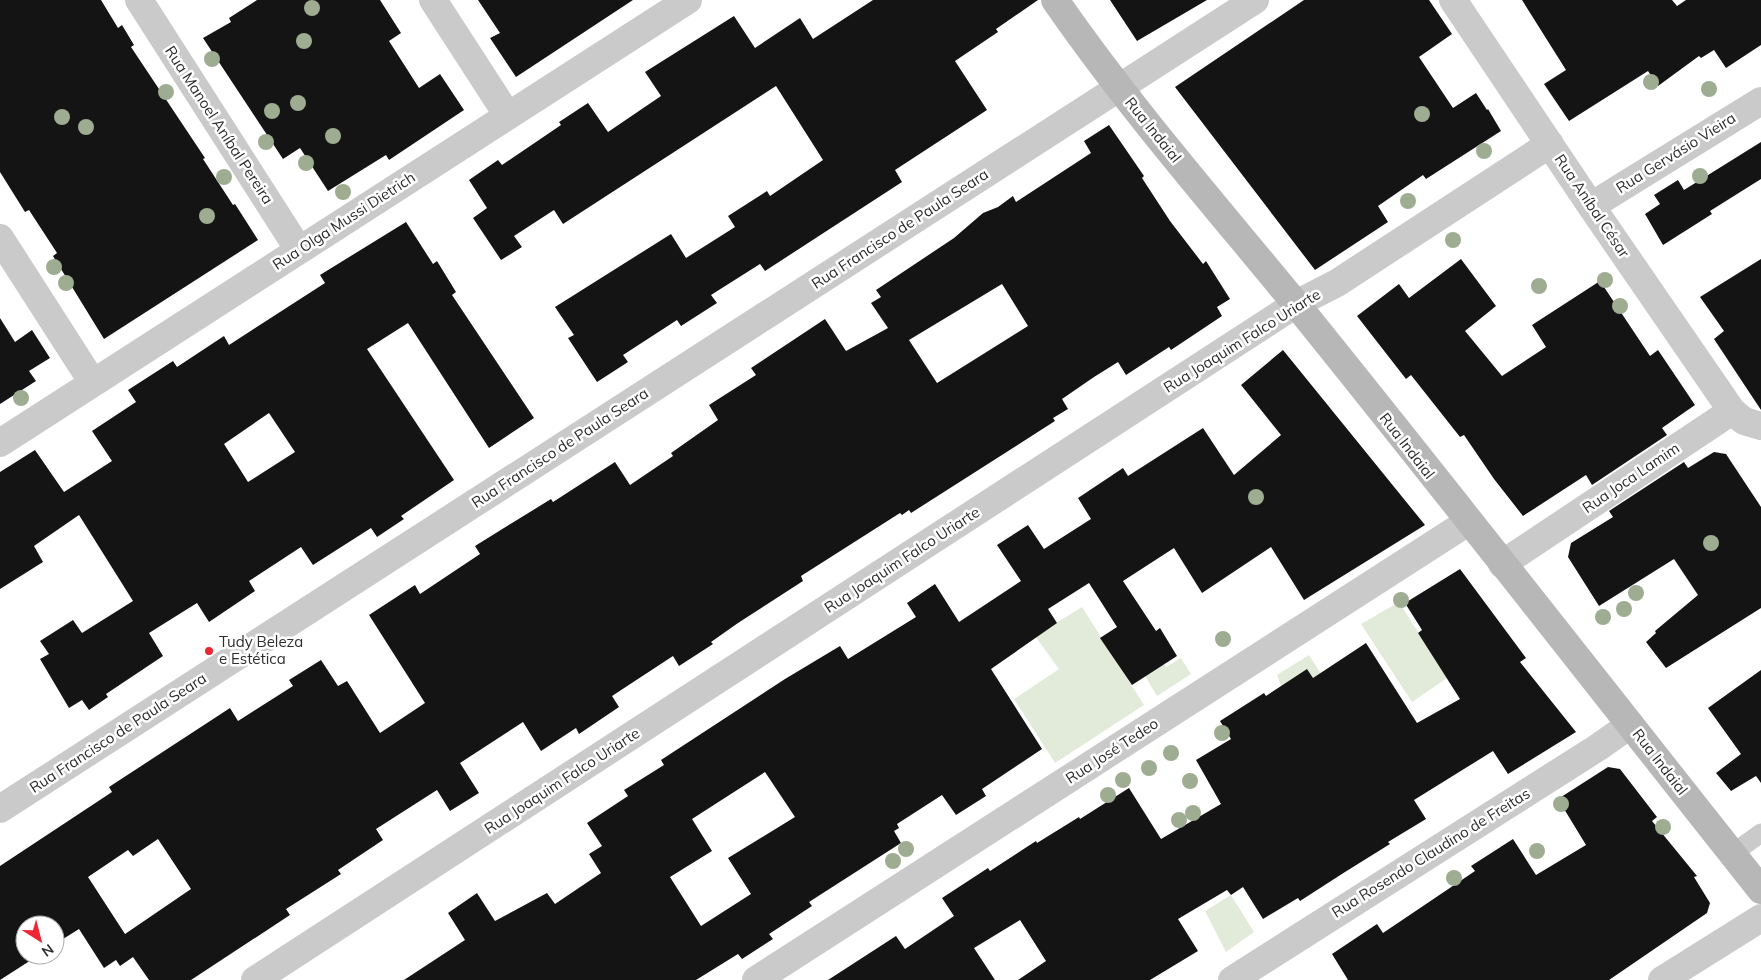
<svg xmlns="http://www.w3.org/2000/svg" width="1761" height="980" viewBox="0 0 1761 980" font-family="Mulish,sans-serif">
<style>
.green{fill:#e2ebd9}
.building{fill:#141414;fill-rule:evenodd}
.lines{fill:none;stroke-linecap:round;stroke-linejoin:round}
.service{stroke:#cacaca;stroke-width:19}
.minor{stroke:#cacaca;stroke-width:28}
.tertiary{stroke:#cacaca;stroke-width:28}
.secondary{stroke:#b7b7b7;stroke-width:28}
.tree{fill:#9eac92}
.poi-dot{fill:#ec2632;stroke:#fff;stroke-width:2}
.labels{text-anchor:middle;stroke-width:5;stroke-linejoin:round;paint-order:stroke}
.street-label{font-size:15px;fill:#2d2d2d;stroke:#fff}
.poi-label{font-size:15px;fill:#2d2d2d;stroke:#fff;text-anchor:start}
</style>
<rect width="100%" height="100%" fill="#fff"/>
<path class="green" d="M 1399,602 L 1447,678 L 1412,702 L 1361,624 Z
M 1082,607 L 1144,705 L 1055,763 L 1014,699 L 1059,669 L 1035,636 Z
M 1309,655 L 1342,706 L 1334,710 L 1307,669 L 1281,686 L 1277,675 Z
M 1181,658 L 1191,674 L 1157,696 L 1145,676 L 1164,664 L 1166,667 Z
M 1231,895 L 1254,932 L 1226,952 L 1205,911 Z"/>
<path class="building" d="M 0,0 L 101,0 L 118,28 L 122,25 L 134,45 L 131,47 L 205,158 L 203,159 L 233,205 L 235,204 L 258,240 L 104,339 L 53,256 L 57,253 L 29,210 L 25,212 L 0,172 Z
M 257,0 L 380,0 L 401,33 L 389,41 L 419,88 L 440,74 L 464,110 L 389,160 L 386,155 L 328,191 L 300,148 L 283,159 L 203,38 L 231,22 L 229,18 Z
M 478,0 L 633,0 L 516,77 L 490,38 L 500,33 Z
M 873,0 L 1038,0 L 996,29 L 998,32 L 955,61 L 987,110 L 895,170 L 902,182 L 765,271 L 760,264 L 711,295 L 717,303 L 681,326 L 677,320 L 623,355 L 628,362 L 597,382 L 568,338 L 574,335 L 555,307 L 671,234 L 686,258 L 735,227 L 728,216 L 767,191 L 770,196 L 823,160 L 776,86 L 563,224 L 554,210 L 514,236 L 522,247 L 501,260 L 473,218 L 487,208 L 469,180 L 498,160 L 502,165 L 561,125 L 559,122 L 588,103 L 608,132 L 661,96 L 645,72 L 734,16 L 755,48 L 800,18 L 813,39 Z
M 1110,0 L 1207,0 L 1137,41 Z
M 1304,0 L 1429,0 L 1452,34 L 1419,57 L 1453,108 L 1476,93 L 1487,110 L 1488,109 L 1501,131 L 1426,179 L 1423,175 L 1378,206 L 1388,222 L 1315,270 L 1175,87 Z
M 1522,0 L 1672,0 L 1677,6 L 1686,0 L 1761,0 L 1761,45 L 1726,68 L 1714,50 L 1701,58 L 1699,56 L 1658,86 L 1648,71 L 1569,121 L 1544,84 L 1566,70 Z
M 1109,125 L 1144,176 L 1142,178 L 1170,221 L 1203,264 L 1206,261 L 1230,299 L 1217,307 L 1222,316 L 1171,350 L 1169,347 L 1126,375 L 1118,362 L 1094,377 L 1062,399 L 1068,409 L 1053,418 L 1055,421 L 911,513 L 909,510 L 902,515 L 900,513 L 801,576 L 803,581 L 738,623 L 711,642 L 713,644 L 679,666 L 673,656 L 612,696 L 619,707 L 579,734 L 576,728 L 541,751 L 523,722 L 460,763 L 479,793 L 450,811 L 437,790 L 376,829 L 383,840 L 338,870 L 341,874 L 286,909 L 290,915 L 191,980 L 149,980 L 133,957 L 120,966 L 116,960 L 104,968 L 79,929 L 55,944 L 55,925 L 25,925 L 25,955 L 39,955 L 0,980 L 0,866 L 112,792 L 109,787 L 230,708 L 238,721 L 293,686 L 289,680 L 321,660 L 338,686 L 347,681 L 380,733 L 425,703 L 369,615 L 415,585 L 420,594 L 480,554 L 475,546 L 551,499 L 553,502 L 615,462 L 630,485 L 673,456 L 671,453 L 718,420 L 709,405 L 756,375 L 751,368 L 825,319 L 846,351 L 888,328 L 871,303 L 881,297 L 876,290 L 954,238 L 983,213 L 998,207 L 1013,196 L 1016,202 L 1091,153 L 1084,141 ZM 1002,284 L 1028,326 L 937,383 L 909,340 ZM 158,839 L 191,889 L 125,934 L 88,877 L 128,850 L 133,856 Z
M 1761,142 L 1761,179 L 1710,211 L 1712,214 L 1663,245 L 1645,214 L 1660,204 L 1654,195 L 1678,180 L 1684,190 Z
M 406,222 L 433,264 L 437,261 L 456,292 L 452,295 L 534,418 L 489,448 L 408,323 L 367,349 L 454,480 L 401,516 L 404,519 L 377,537 L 371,528 L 313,565 L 301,547 L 249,581 L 255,591 L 209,622 L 197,603 L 149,633 L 163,656 L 106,694 L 108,697 L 89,710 L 82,700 L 69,708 L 40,659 L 49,654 L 40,641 L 73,620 L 82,633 L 133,601 L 79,515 L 34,546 L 43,562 L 0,589 L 0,472 L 35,450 L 64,492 L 112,461 L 92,431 L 136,402 L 128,390 L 173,361 L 177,367 L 224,336 L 229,345 L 325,283 L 320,275 ZM 269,413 L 295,452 L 248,482 L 224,444 Z
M 1461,259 L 1496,306 L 1465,331 L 1502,376 L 1546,347 L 1532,325 L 1600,281 L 1650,356 L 1658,350 L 1695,405 L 1662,428 L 1667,435 L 1592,485 L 1586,475 L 1523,516 L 1494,479 L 1464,435 L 1460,437 L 1411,375 L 1406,379 L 1357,316 L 1399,284 L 1409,298 Z
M 1761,259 L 1761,410 L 1714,339 L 1724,331 L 1700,297 Z
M 0,318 L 15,342 L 32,330 L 50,358 L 29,371 L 36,381 L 0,404 Z
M 1283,350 L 1425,525 L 1304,600 L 1271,547 L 1202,593 L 1174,548 L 1123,581 L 1156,631 L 1160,628 L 1177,656 L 1132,685 L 1100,638 L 1117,627 L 1089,583 L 1048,609 L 1057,623 L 991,669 L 1042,749 L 982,789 L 986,796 L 956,815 L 942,795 L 897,824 L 899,828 L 894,831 L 901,843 L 809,902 L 812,906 L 769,934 L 773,939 L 742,959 L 738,954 L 696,980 L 404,980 L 465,940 L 448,913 L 477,893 L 495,921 L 547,893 L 555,904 L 601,873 L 589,854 L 602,846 L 587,823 L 628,796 L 624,790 L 664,765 L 661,760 L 785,679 L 840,646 L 848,659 L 916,617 L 907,603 L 935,584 L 959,622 L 1021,581 L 997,545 L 1028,525 L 1044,549 L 1091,519 L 1078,498 L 1123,468 L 1128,476 L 1203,428 L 1234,475 L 1281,435 L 1241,385 ZM 765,772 L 795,817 L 728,858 L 751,894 L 701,926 L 670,877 L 712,851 L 692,819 Z
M 1714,452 L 1726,454 L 1761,507 L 1761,608 L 1666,668 L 1646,642 L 1656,633 L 1655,631 L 1698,595 L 1674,559 L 1599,606 L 1568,557 L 1571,543 L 1613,517 L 1609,511 L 1684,462 L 1688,468 Z
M 1460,569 L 1526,658 L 1520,662 L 1576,732 L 1508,774 L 1493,751 L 1414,800 L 1426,819 L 1388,842 L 1390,844 L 1345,872 L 1300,901 L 1298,898 L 1263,919 L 1243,887 L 1231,895 L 1227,890 L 1178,919 L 1198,951 L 1150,980 L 1018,980 L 1046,961 L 1020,920 L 974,948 L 995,980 L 828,980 L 896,936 L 905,949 L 954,916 L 942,898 L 988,868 L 990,871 L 1036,841 L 1037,843 L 1079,817 L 1080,819 L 1129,788 L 1161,839 L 1221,804 L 1196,760 L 1231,739 L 1220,721 L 1264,693 L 1266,696 L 1307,669 L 1313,678 L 1366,643 L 1417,723 L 1460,699 L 1418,633 L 1422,630 L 1405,603 Z
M 1761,670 L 1761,783 L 1756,776 L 1731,791 L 1716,773 L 1741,754 L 1708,708 Z
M 1608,767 L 1620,769 L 1657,817 L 1652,821 L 1697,876 L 1694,877 L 1710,903 L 1707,913 L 1609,980 L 1348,980 L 1332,954 L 1377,924 L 1383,933 L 1475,871 L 1471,866 L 1513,839 L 1536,875 L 1586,845 L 1558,799 Z"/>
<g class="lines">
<path class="service" d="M 1732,854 L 1761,833"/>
<path class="minor" d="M 139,0 L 299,250
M 433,0 L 508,116
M 1453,0 L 1591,206 L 1732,411 L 1744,421 L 1761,426
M 1591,206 L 1761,101
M 0,238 L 93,383
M 0,443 L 688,0
M 1502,564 L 1732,411
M 255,980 L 1296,304 L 1337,283 L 1550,144
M 756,980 L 1468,522
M 1232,980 L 1597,748 L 1630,725
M 1662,980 L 1761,918"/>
<path class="tertiary" d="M 0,809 L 1255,0"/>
<path class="secondary" d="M 1055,0 C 1129,107 1214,204 1296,304 C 1453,498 1606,695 1761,890"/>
</g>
<g class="tree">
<circle cx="312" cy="8" r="8"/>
<circle cx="304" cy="41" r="8"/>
<circle cx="212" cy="59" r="8"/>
<circle cx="1651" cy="82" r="8"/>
<circle cx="1709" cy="89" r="8"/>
<circle cx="166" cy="92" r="8"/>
<circle cx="298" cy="103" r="8"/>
<circle cx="272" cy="111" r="8"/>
<circle cx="1422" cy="114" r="8"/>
<circle cx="62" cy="117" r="8"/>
<circle cx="86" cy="127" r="8"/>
<circle cx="333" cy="136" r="8"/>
<circle cx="266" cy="142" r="8"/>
<circle cx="1484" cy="151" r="8"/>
<circle cx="306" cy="163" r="8"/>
<circle cx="1700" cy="176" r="8"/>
<circle cx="224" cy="177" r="8"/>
<circle cx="343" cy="192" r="8"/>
<circle cx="1408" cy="201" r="8"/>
<circle cx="207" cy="216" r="8"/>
<circle cx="1453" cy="240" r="8"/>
<circle cx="54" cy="267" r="8"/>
<circle cx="1605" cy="280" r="8"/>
<circle cx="66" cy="283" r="8"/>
<circle cx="1539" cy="286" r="8"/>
<circle cx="1620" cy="306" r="8"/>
<circle cx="21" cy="398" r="8"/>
<circle cx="1256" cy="497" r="8"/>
<circle cx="1711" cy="543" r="8"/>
<circle cx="1636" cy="593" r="8"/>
<circle cx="1401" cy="600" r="8"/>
<circle cx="1624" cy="609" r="8"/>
<circle cx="1603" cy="617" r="8"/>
<circle cx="1223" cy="639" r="8"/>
<circle cx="1222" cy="733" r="8"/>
<circle cx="1171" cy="753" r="8"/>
<circle cx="1149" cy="768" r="8"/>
<circle cx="1123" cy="780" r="8"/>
<circle cx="1190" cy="781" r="8"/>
<circle cx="1108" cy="795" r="8"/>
<circle cx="1561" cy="804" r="8"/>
<circle cx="1193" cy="813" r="8"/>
<circle cx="1179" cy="820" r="8"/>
<circle cx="1663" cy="827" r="8"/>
<circle cx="906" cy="849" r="8"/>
<circle cx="1537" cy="851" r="8"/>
<circle cx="893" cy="861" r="8"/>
<circle cx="1454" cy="878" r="8"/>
</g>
<circle class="poi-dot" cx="209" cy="651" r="5"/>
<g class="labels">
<g class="street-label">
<text transform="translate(219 125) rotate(57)" y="5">Rua Manoel Aníbal Pereira</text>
<text transform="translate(1153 130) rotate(51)" y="5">Rua Indaial</text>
<text transform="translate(1676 153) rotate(-32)" y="5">Rua Gervásio Vieira</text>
<text transform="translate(1592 206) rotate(56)" y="5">Rua Aníbal César</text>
<text transform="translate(344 221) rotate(-33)" y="5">Rua Olga Mussi Dietrich</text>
<text transform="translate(900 229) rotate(-33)" y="5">Rua Francisco de Paula Seara</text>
<text transform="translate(1242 341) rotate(-32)" y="5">Rua Joaquim Falco Uriarte</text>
<text transform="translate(1407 446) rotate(52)" y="5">Rua Indaial</text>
<text transform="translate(560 448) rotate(-33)" y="5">Rua Francisco de Paula Seara</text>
<text transform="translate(1631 478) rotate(-34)" y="5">Rua Joca Lamim</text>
<text transform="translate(902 560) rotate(-33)" y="5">Rua Joaquim Falco Uriarte</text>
<text transform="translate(118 733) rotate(-33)" y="5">Rua Francisco de Paula Seara</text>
<text transform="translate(1112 751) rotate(-33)" y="5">Rua José Tedeo</text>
<text transform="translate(1660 762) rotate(52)" y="5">Rua Indaial</text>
<text transform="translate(562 781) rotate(-33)" y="5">Rua Joaquim Falco Uriarte</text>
<text transform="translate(1431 853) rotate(-32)" y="5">Rua Rosendo Claudino de Freitas</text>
</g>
<g class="poi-label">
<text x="219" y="647">Tudy Beleza<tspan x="219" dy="17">e Estética</tspan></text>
</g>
</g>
<g transform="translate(40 940) rotate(144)"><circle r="24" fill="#ffffff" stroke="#ababab"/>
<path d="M0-4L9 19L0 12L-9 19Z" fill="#ec2632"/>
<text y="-8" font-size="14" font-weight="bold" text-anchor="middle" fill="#2d2d2d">N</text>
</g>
</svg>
